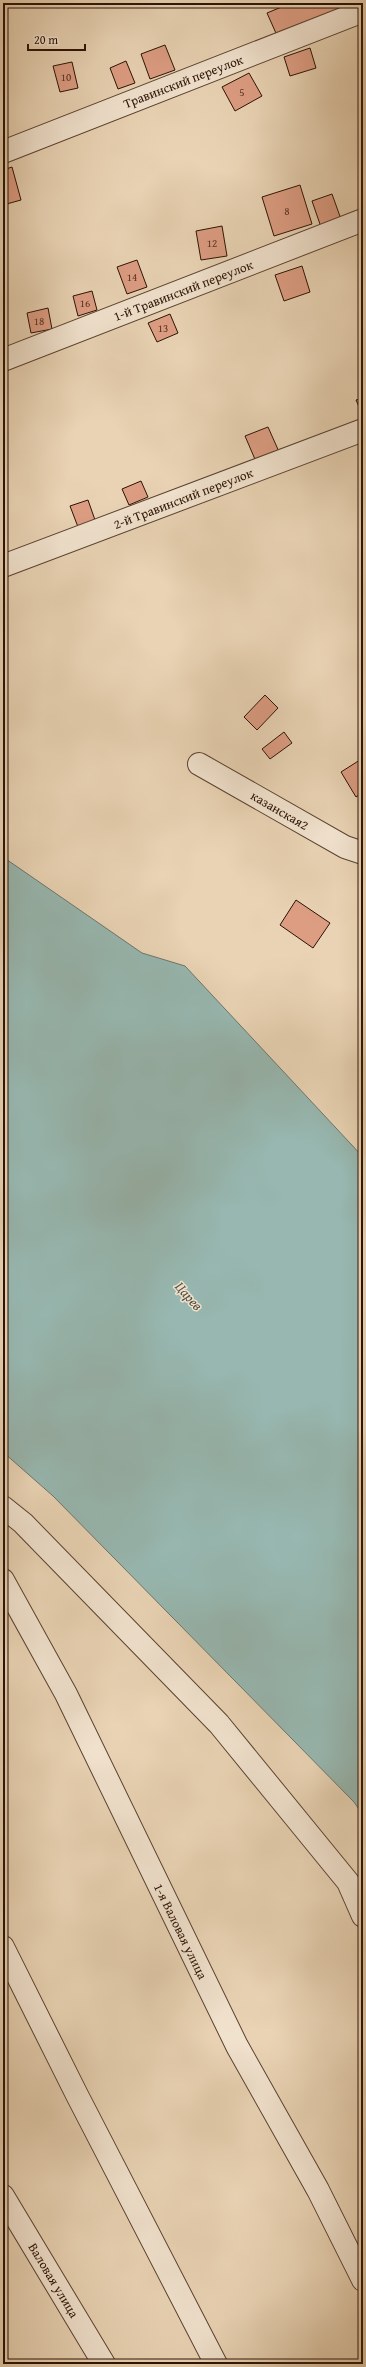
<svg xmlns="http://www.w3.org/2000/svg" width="366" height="2367" viewBox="0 0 366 2367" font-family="'Gentium Book Plus',serif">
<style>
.water{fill:#97b7b0;stroke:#6c756b}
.building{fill:#dd9d83;stroke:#2b1204}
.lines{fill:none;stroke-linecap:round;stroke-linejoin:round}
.minor-casing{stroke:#5a4230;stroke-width:24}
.minor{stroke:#f1e2ce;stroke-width:22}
.labels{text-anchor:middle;stroke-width:3;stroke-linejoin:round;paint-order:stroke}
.number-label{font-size:11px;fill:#583524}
.street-label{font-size:13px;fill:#2b1204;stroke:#f1e2ce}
.water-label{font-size:14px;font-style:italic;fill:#514c40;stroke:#f1e2ce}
</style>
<rect width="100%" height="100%" fill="#e9d3b4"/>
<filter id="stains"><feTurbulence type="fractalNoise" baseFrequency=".005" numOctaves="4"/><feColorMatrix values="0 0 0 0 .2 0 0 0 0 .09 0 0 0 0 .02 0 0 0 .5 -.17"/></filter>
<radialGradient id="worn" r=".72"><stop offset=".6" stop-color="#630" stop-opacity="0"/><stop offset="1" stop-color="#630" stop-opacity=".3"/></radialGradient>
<path class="water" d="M 3,857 L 142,953 L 185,966 L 363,1157 L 363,1815 L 354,1802 L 53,1496 L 3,1452 Z"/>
<path class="building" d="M 291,3 L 361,3 L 279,40 L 267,13 Z
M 165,45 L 175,70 L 150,79 L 141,54 Z
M 310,48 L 316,68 L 290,76 L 284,57 Z
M 126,61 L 135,83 L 118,89 L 110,68 Z
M 72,62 L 78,88 L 60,92 L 53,66 Z
M 249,73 L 262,96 L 235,111 L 222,87 Z
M 12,167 L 21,200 L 3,205 L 3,170 Z
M 300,185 L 312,224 L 274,236 L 262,197 Z
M 332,194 L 342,222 L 322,230 L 312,201 Z
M 222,226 L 227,256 L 201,260 L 196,231 Z
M 137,260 L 147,287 L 127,294 L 117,267 Z
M 302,266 L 310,292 L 284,301 L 275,275 Z
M 92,291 L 97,310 L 78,316 L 73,296 Z
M 48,308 L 52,329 L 31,333 L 27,313 Z
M 170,314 L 178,333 L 157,342 L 148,323 Z
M 363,398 L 363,416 L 356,400 Z
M 268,427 L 280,454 L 257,464 L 245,436 Z
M 141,481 L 148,497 L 129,505 L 122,489 Z
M 88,500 L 95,520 L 78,527 L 70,506 Z
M 265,695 L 278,708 L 257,730 L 244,717 Z
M 284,732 L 292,743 L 270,759 L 262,749 Z
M 363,758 L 363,792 L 356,797 L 341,772 Z
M 296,900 L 330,923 L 313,948 L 280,925 Z"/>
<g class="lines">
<defs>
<path id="minor" d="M 3,152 L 363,11
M 3,360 L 363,220
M 3,566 L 363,430
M 199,764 L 345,847 L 363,853
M 3,1507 L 23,1523 L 219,1724 L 348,1882 L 363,1916
M 3,1580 L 66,1694 L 237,2046 L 318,2190 L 363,2280
M 3,1947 L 77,2095 L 216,2364
M 3,2196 L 104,2364"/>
</defs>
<use href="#minor" class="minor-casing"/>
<use href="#minor" class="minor"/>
</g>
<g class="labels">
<g class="number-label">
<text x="66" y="81">10</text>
<text x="242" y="96">5</text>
<text x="287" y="215">8</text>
<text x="212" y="247">12</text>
<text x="132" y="281">14</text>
<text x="85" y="307">16</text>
<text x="39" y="325">18</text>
<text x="163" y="332">13</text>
</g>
<g class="street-label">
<text transform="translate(183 81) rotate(-21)" y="5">Травинский переулок</text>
<text transform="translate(183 290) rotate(-21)" y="5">1-й Травинский переулок</text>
<text transform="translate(183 498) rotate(-21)" y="5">2-й Травинский переулок</text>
<text transform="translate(280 810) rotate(30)" y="5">казанская2</text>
<text transform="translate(181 1931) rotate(64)" y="5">1-я Валовая улица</text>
<text transform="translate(54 2280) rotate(59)" y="5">Валовая улица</text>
</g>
<g class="water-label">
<text transform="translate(189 1296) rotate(48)" y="5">Царев</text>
</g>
</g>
<rect width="366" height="2367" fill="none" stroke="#e9d3b4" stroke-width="16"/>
<rect x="4" y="4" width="358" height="2359" fill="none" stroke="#2b1204" stroke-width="2"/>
<rect x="8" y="8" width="350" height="2351" fill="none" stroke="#2b1204"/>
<path d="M28 44v6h57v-6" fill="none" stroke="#2b1204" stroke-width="2"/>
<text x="34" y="44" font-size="12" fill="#2b1204" stroke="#f1e2ce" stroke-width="3" paint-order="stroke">20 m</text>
<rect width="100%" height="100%" filter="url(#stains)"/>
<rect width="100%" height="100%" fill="url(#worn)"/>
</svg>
